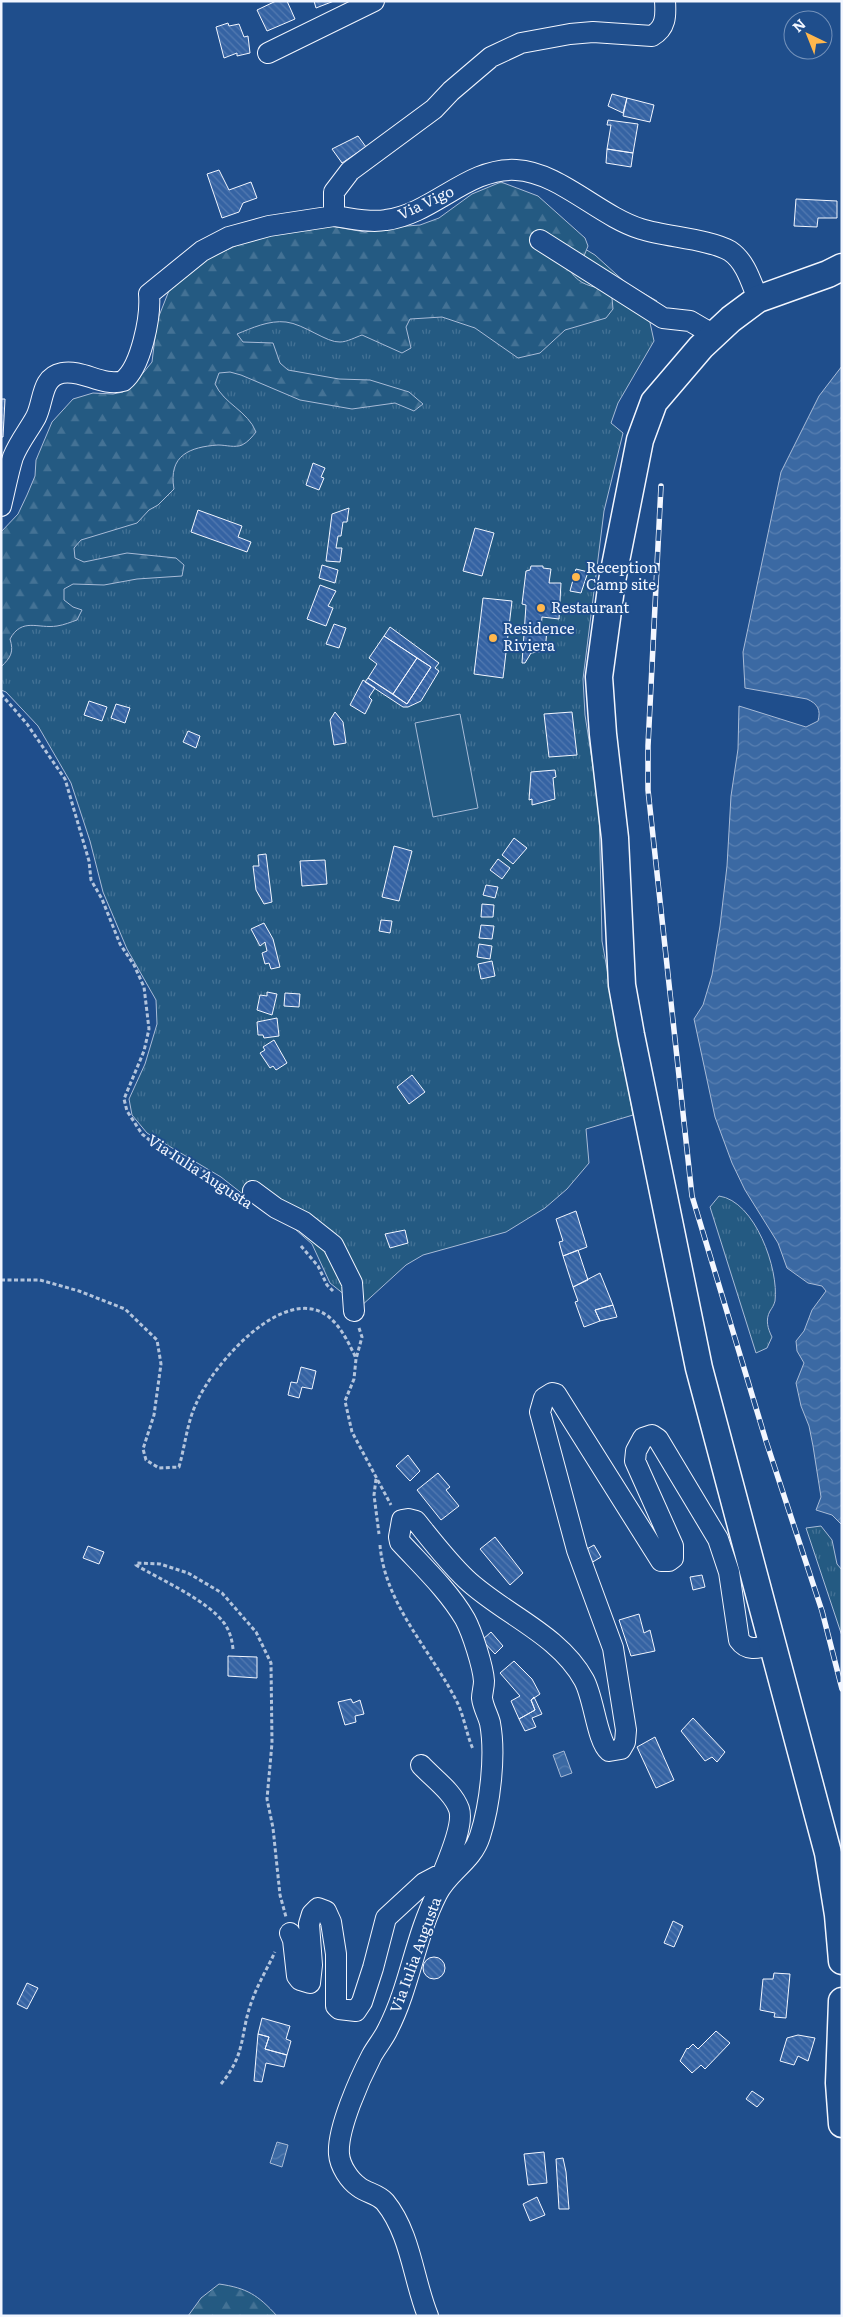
<svg xmlns="http://www.w3.org/2000/svg" width="843" height="2317" viewBox="0 0 843 2317" font-family="Literata,serif">
<style>
.grass{fill:url(#grass-tufts);stroke:#a8bbd7}
.forest{fill:url(#forest-firs);stroke:#a8bbd7}
.pitch{fill:#245a82;stroke:#a8bbd7}
.water{fill:url(#water-waves);stroke:#a8bbd7}
.building{fill:url(#building-back-hatch);stroke:#f2f6ff}
.lines{fill:none;stroke-linecap:round;stroke-linejoin:round}
.minor-casing{stroke:#f2f6ff;stroke-width:22}
.major-casing{stroke:#f2f6ff;stroke-width:29}
.path{stroke:#b3c4dc;stroke-width:3;stroke-dasharray:4 2.5;stroke-linecap:butt}
.minor{stroke:#1f4e8c;stroke-width:20}
.major{stroke:#1f4e8c;stroke-width:26}
.rail-casing{stroke:#f2f6ff;stroke-width:5.5}
.rail{stroke:#1f4e8c;stroke-width:4;stroke-dasharray:11;stroke-linecap:butt}
.poi-dot{fill:#ffb74d;stroke:#1f4e8c;stroke-width:2}
.labels{text-anchor:middle;stroke-width:4;stroke-linejoin:round;paint-order:stroke}
.street-label{font-size:15px;fill:#f2f6ff;stroke:#1f4e8c}
.poi-label{font-size:15px;fill:#f2f6ff;stroke:#1f4e8c;text-anchor:start}
</style>
<defs>
<pattern id="grass-tufts" width="24" height="20" patternUnits="userSpaceOnUse" patternTransform="scale(1.25)"><rect width="24" height="20" fill="#245a82"/><path d="M3 7l-1-3M5 7V3M7 7l1-3M15 17l-1-3M17 17v-4M19 17l1-3" fill="none" stroke="#447295"/></pattern>
<pattern id="forest-firs" width="22" height="20" patternUnits="userSpaceOnUse" patternTransform="scale(1.25)"><rect width="22" height="20" fill="#245a82"/><path d="M5 1l3.5 6h-7zM16 11l3.5 6h-7z" fill="#447295"/></pattern>
<pattern id="water-waves" width="16" height="10" patternUnits="userSpaceOnUse" patternTransform="scale(1.25)"><rect width="16" height="10" fill="#3b69a3"/><path d="M0 5q4-4 8 0t8 0" fill="none" stroke="#587fb1"/></pattern>
<pattern id="building-back-hatch" width="6" height="6" patternUnits="userSpaceOnUse" patternTransform="scale(1.25)"><rect width="6" height="6" fill="#3563a3"/><path d="M-1 5l2 2M0 0l6 6M5-1l2 2" fill="none" stroke="#537ab1"/></pattern>
</defs>
<rect width="100%" height="100%" fill="#1f4e8c"/>
<path class="grass" d="M 540,222 L 595,255 L 627,284 L 657,301 L 649,318 L 654,341 L 618,403 L 611,423 L 623,433 L 604,511 L 583,679 L 585,715 L 599,804 L 602,941 L 633,1115 L 586,1129 L 589,1163 L 567,1189 L 545,1208 L 506,1232 L 423,1255 L 406,1265 L 360,1307 L 330,1283 L 312,1244 L 287,1222 L 249,1199 L 221,1177 L 147,1133 L 132,1115 L 129,1099 L 145,1064 L 157,1024 L 156,1000 L 127,949 L 103,892 L 90,841 L 71,783 L 38,726 L 6,692 L 1,690 L 1,542 L 162,360 L 169,309 Z
M 719,1196 C 755,1201 779,1269 775,1301 C 774,1305 772,1308 770,1311 C 765,1320 768,1329 772,1337 L 767,1348 L 756,1353 L 710,1207 Z
M 821,1526 L 832,1540 L 837,1564 L 842,1570 L 842,1636 L 806,1528 Z"/>
<path class="forest" d="M 501,182 L 538,196 L 585,238 L 588,246 L 584,256 L 571,272 C 580,285 591,286 606,290 L 612,298 L 613,309 L 606,318 L 565,330 L 540,353 L 518,358 L 475,328 L 442,317 L 410,319 L 406,327 L 411,348 L 402,353 L 362,335 C 356,337 347,342 340,342 C 327,343 304,324 286,322 C 269,320 252,328 237,334 L 243,342 L 273,343 L 280,363 L 288,370 L 339,379 L 370,380 L 409,392 L 423,404 L 414,411 L 395,403 L 352,409 L 300,400 L 241,375 L 230,372 L 219,373 L 215,384 C 224,404 248,411 256,432 C 252,437 248,442 242,445 C 235,448 226,445 218,445 C 190,447 168,455 174,489 L 158,505 L 149,510 L 137,523 L 81,540 L 74,548 L 75,558 L 84,562 L 127,553 L 176,558 L 184,565 L 182,576 L 137,579 L 104,585 L 73,584 L 64,589 L 64,600 L 73,607 L 82,610 L 77,620 C 71,622 64,625 57,626 C 38,629 22,617 10,639 C 14,652 11,657 1,667 L 1,532 L 18,514 L 27,495 L 35,476 L 36,460 L 52,422 L 73,399 L 93,393 L 113,394 L 123,392 L 139,378 L 152,362 L 157,321 L 172,283 L 199,262 L 256,237 L 325,225 L 365,232 L 394,227 L 420,225 L 439,218 L 472,194 Z
M 219,2284 C 247,2288 258,2295 277,2316 L 188,2316 L 201,2298 Z"/>
<path class="pitch" d="M 460,714 L 478,808 L 433,817 L 415,723 Z"/>
<path class="water" d="M 842,366 L 842,1525 L 832,1515 L 816,1510 L 821,1497 L 813,1446 L 809,1426 L 801,1406 L 796,1383 L 804,1363 L 797,1351 L 796,1341 L 804,1331 L 812,1310 L 826,1291 L 822,1286 L 808,1283 L 787,1268 L 778,1243 L 745,1190 L 732,1163 L 715,1117 L 694,1019 L 703,1005 L 712,975 L 720,926 L 727,866 L 731,796 L 738,749 L 739,706 L 806,727 L 818,721 C 821,710 818,704 807,699 L 745,688 L 743,652 L 781,472 L 819,396 Z
M 564,1751 L 572,1773 L 561,1777 L 553,1755 Z
M 277,2142 L 288,2145 L 282,2167 L 270,2163 Z"/>
<path class="building" d="M 276,1 L 287,1 L 295,19 L 267,31 L 257,10 Z
M 314,1 L 334,1 L 316,8 Z
M 228,23 L 229,26 L 239,24 L 244,37 L 248,36 L 250,53 L 237,56 L 237,53 L 224,58 L 216,27 Z
M 612,94 L 627,98 L 623,113 L 608,106 Z
M 627,98 L 654,105 L 650,122 L 623,116 Z
M 608,120 L 638,124 L 633,153 L 607,149 L 611,125 L 607,125 Z
M 358,136 L 366,147 L 342,163 L 332,149 Z
M 607,149 L 633,153 L 631,167 L 606,163 Z
M 219,170 L 229,190 L 251,182 L 257,198 L 243,203 L 239,212 L 222,218 L 207,174 Z
M 796,199 L 837,201 L 837,218 L 818,218 L 817,227 L 794,226 Z
M 1,399 L 5,399 L 3,437 L 1,437 Z
M 313,463 L 325,468 L 321,477 L 324,478 L 319,490 L 306,485 Z
M 349,508 L 347,522 L 343,522 L 341,536 L 338,536 L 336,548 L 342,548 L 340,562 L 326,561 L 332,514 Z
M 198,510 L 242,526 L 238,537 L 251,542 L 247,552 L 191,532 Z
M 475,528 L 494,533 L 482,576 L 463,571 Z
M 322,565 L 338,570 L 335,583 L 319,578 Z
M 531,566 L 543,566 L 543,568 L 551,569 L 549,583 L 561,583 L 559,619 L 542,617 L 541,629 L 547,630 L 545,651 L 531,653 L 525,663 L 522,663 L 526,605 L 522,604 L 526,571 L 530,570 Z
M 576,569 L 588,572 L 581,593 L 570,591 Z
M 320,585 L 336,591 L 328,606 L 333,608 L 326,626 L 307,619 Z
M 483,598 L 512,601 L 503,678 L 474,674 Z
M 334,624 L 346,628 L 339,648 L 326,644 Z
M 390,627 L 439,663 L 435,668 L 439,671 L 421,701 L 408,707 L 403,707 L 365,682 L 368,678 L 407,704 L 431,667 L 384,636 Z
M 384,636 L 417,658 L 393,694 L 368,678 L 377,664 L 369,658 Z
M 417,658 L 431,667 L 407,704 L 393,694 Z
M 363,680 L 375,688 L 369,697 L 372,700 L 365,714 L 350,705 Z
M 89,701 L 107,707 L 102,721 L 84,715 Z
M 116,704 L 130,708 L 125,723 L 111,718 Z
M 335,712 L 343,722 L 346,743 L 334,745 L 330,720 Z
M 572,712 L 577,755 L 549,757 L 544,714 Z
M 188,731 L 200,736 L 196,748 L 183,742 Z
M 555,770 L 556,777 L 553,778 L 555,799 L 532,805 L 532,799 L 529,800 L 531,772 Z
M 514,838 L 527,848 L 513,864 L 502,855 Z
M 394,846 L 412,851 L 399,901 L 382,897 Z
M 266,854 L 272,902 L 264,904 L 256,890 L 253,866 L 259,866 L 258,855 Z
M 498,859 L 510,868 L 502,879 L 490,870 Z
M 325,860 L 327,884 L 302,886 L 300,861 Z
M 486,885 L 498,887 L 495,898 L 483,895 Z
M 482,904 L 494,905 L 493,917 L 481,917 Z
M 381,920 L 392,921 L 390,933 L 379,931 Z
M 264,923 L 273,939 L 280,967 L 271,969 L 269,963 L 265,964 L 262,953 L 267,951 L 265,942 L 260,946 L 251,929 Z
M 481,925 L 494,926 L 492,939 L 479,938 Z
M 479,944 L 492,946 L 490,959 L 477,957 Z
M 492,961 L 495,976 L 481,979 L 478,964 Z
M 267,992 L 277,994 L 272,1015 L 257,1010 L 260,995 L 267,996 Z
M 285,993 L 300,994 L 299,1007 L 284,1006 Z
M 277,1018 L 279,1036 L 264,1038 L 263,1035 L 258,1035 L 257,1022 Z
M 274,1040 L 287,1063 L 276,1070 L 273,1066 L 270,1068 L 260,1053 L 265,1050 L 263,1047 Z
M 412,1075 L 425,1092 L 409,1104 L 397,1087 Z
M 576,1211 L 587,1247 L 563,1256 L 559,1242 L 563,1241 L 556,1219 Z
M 405,1230 L 408,1243 L 390,1248 L 385,1234 Z
M 578,1250 L 588,1280 L 573,1287 L 563,1256 Z
M 600,1273 L 613,1305 L 595,1310 L 600,1321 L 584,1327 L 575,1302 L 578,1301 L 573,1287 Z
M 613,1305 L 617,1317 L 600,1321 L 595,1310 Z
M 301,1367 L 316,1371 L 312,1389 L 302,1387 L 299,1398 L 288,1395 L 291,1382 L 297,1383 Z
M 408,1455 L 420,1471 L 410,1481 L 396,1466 Z
M 438,1473 L 450,1487 L 446,1490 L 459,1506 L 441,1520 L 417,1490 Z
M 495,1537 L 523,1573 L 510,1585 L 480,1549 Z
M 594,1545 L 601,1557 L 591,1563 L 585,1550 Z
M 88,1546 L 104,1552 L 99,1564 L 83,1558 Z
M 702,1575 L 705,1587 L 693,1590 L 690,1577 Z
M 639,1614 L 644,1633 L 650,1630 L 655,1651 L 631,1656 L 619,1620 Z
M 491,1632 L 503,1646 L 495,1654 L 482,1640 Z
M 228,1656 L 257,1657 L 257,1678 L 228,1676 Z
M 514,1661 L 532,1679 L 540,1694 L 531,1700 L 535,1710 L 519,1719 L 511,1701 L 520,1696 L 500,1673 Z
M 534,1697 L 542,1714 L 532,1718 L 536,1727 L 525,1731 L 519,1719 L 535,1710 L 531,1700 Z
M 351,1699 L 353,1703 L 360,1700 L 364,1714 L 355,1716 L 356,1722 L 345,1725 L 338,1702 Z
M 693,1718 L 725,1752 L 717,1762 L 712,1757 L 705,1761 L 681,1731 Z
M 655,1737 L 674,1780 L 656,1788 L 637,1747 Z
M 673,1921 L 683,1926 L 674,1947 L 664,1943 Z
M423 1968a11 11 0 1 1 22 0a11 11 0 1 1-22 0Z
M 774,1973 L 790,1974 L 786,2018 L 774,2017 L 775,2013 L 760,2010 L 763,1979 L 773,1979 Z
M 27,1983 L 38,1988 L 27,2009 L 17,2004 Z
M 262,2018 L 290,2026 L 286,2039 L 291,2041 L 287,2055 L 265,2049 L 269,2037 L 258,2034 Z
M 716,2031 L 730,2043 L 705,2069 L 701,2065 L 692,2073 L 680,2061 L 687,2048 L 688,2049 L 693,2044 L 698,2049 Z
M 258,2034 L 269,2037 L 265,2049 L 287,2055 L 284,2067 L 266,2063 L 262,2082 L 254,2081 Z
M 798,2035 L 815,2038 L 808,2061 L 798,2056 L 794,2065 L 780,2061 L 787,2038 Z
M 752,2091 L 764,2099 L 757,2107 L 746,2099 Z
M 544,2152 L 547,2183 L 528,2185 L 524,2154 Z
M 563,2158 L 566,2172 L 569,2209 L 559,2209 L 556,2159 Z
M 537,2197 L 545,2215 L 530,2221 L 523,2204 Z"/>
<g class="lines">
<defs>
<path id="minor" d="M 665,1 C 666,16 666,28 652,36 L 593,32 L 570,34 L 521,43 L 491,57 L 451,91 L 434,109 L 350,171 L 334,192 L 334,216 C 351,218 369,223 386,220 C 433,214 468,167 516,170 C 559,172 599,216 641,229 C 666,237 709,239 730,251 C 746,262 751,282 758,299
M 268,53 L 374,1
M 540,240 L 663,318 L 690,321 L 714,335
M 1,506 C 5,490 8,473 13,457 C 19,442 29,430 36,417 C 44,401 41,377 62,373 C 83,369 102,387 123,381 C 141,367 151,317 149,294 L 202,251 L 229,237 L 269,226 L 334,216
M 253,1191 L 276,1208 L 304,1222 L 333,1245 L 352,1283 L 354,1311
M 290,1933 L 293,1940 L 297,1976 L 300,1980 L 310,1983 L 312,1965 L 309,1924 L 312,1914 L 318,1908 L 326,1911 L 331,1922 L 336,1954 L 336,2006 L 339,2009 L 356,2011 L 362,2002 L 373,1968 L 386,1918 L 424,1883 L 443,1873 C 449,1858 464,1824 459,1809 C 453,1792 433,1778 421,1765
M 428,2316 C 413,2279 411,2234 385,2202 C 378,2194 367,2193 359,2187 C 349,2180 340,2166 339,2154 C 337,2129 360,2078 372,2055 C 377,2046 384,2038 388,2029 C 410,1986 415,1937 437,1894 C 448,1871 472,1862 480,1836 C 490,1805 496,1755 490,1723 C 488,1715 483,1707 482,1698 C 482,1693 484,1687 484,1681 C 483,1666 472,1632 465,1619 C 448,1590 422,1566 400,1542 L 399,1537 L 402,1520 L 408,1519 L 416,1521 C 432,1541 448,1562 466,1579 C 503,1614 559,1634 584,1680 C 594,1698 597,1741 609,1751 L 621,1749 L 625,1742 L 626,1730 L 613,1648 L 577,1550 L 540,1412 L 544,1398 L 552,1393 L 556,1394 L 661,1561 L 669,1561 L 673,1558 L 673,1546 L 635,1461 L 636,1451 L 643,1438 L 652,1435 L 658,1439 L 718,1539 L 729,1572 L 739,1640 C 748,1653 761,1647 774,1644"/>
<path id="major" d="M 842,267 L 828,274 L 758,299 L 731,319 L 701,347 L 654,402 L 640,440 L 612,581 L 599,677 L 603,734 L 615,838 L 622,985 L 631,1035 L 699,1368 L 828,1853 L 838,1915 L 842,1961
M 842,2001 L 839,2083 L 842,2124"/>
</defs>
<use href="#minor" class="minor-casing"/>
<use href="#major" class="major-casing"/>
<path class="path" d="M 1,694 L 27,724 L 65,779 L 89,861 L 91,880 L 102,899 L 120,944 L 134,965 L 144,987 L 149,1029 L 144,1051 L 124,1099 L 127,1111 L 142,1134 L 157,1146 L 201,1169 L 235,1194
M 301,1246 L 318,1266 L 327,1285 L 333,1291
M 1,1280 L 40,1280 L 79,1291 L 125,1309 L 157,1340 L 161,1364 L 154,1415 L 143,1449 L 146,1460 L 159,1468 L 179,1467 C 185,1446 187,1423 196,1404 C 211,1367 284,1281 329,1317 C 342,1328 349,1344 356,1358
M 359,1328 L 362,1337 L 356,1359 L 354,1379 L 345,1401 L 352,1432 L 391,1505
M 376,1479 L 374,1495 L 379,1534
M 380,1545 C 385,1605 431,1650 457,1702 C 464,1716 466,1733 473,1749
M 233,1649 C 232,1640 230,1631 224,1623 C 207,1600 161,1580 136,1565 L 137,1563 L 160,1564 L 188,1573 L 222,1593 L 256,1632 L 271,1663 L 272,1743 L 267,1799 L 273,1828 L 280,1895 L 286,1917
M 221,2084 C 248,2051 239,2033 253,1998 C 259,1982 268,1967 275,1952"/>
<use href="#minor" class="minor"/>
<use href="#major" class="major"/>
<defs>
<path id="rail" d="M 661,486 L 648,746 L 648,790 L 692,1196 L 766,1441 L 822,1611 L 842,1689"/>
</defs>
<use href="#rail" class="rail-casing"/>
<use href="#rail" class="rail"/>
</g>
<g class="poi-dot">
<circle cx="576" cy="577" r="5"/>
<circle cx="541" cy="608" r="5"/>
<circle cx="493" cy="638" r="5"/>
</g>
<g class="labels">
<g class="street-label">
<text transform="translate(426 203) rotate(-25)" y="5">Via Vigo</text>
<text transform="translate(200 1172) rotate(33)" y="5">Via Iulia Augusta</text>
<text transform="translate(416 1955) rotate(-70)" y="5">Via Iulia Augusta</text>
</g>
<g class="poi-label">
<text x="586" y="573">Reception<tspan x="586" dy="17">Camp site</tspan></text>
<text x="551" y="613">Restaurant</text>
<text x="503" y="634">Residence<tspan x="503" dy="17">Riviera</tspan></text>
</g>
</g>
<rect width="843" height="2317" fill="none" stroke="#f2f6ff" stroke-width="5"/>
<g transform="translate(808 35) rotate(317)"><circle r="24" fill="#1f4e8c" stroke="#7391ba"/>
<path d="M0-4L9 19L0 12L-9 19Z" fill="#ffb74d"/>
<text y="-8" font-size="14" font-weight="bold" text-anchor="middle" fill="#f2f6ff">N</text>
</g>
</svg>
